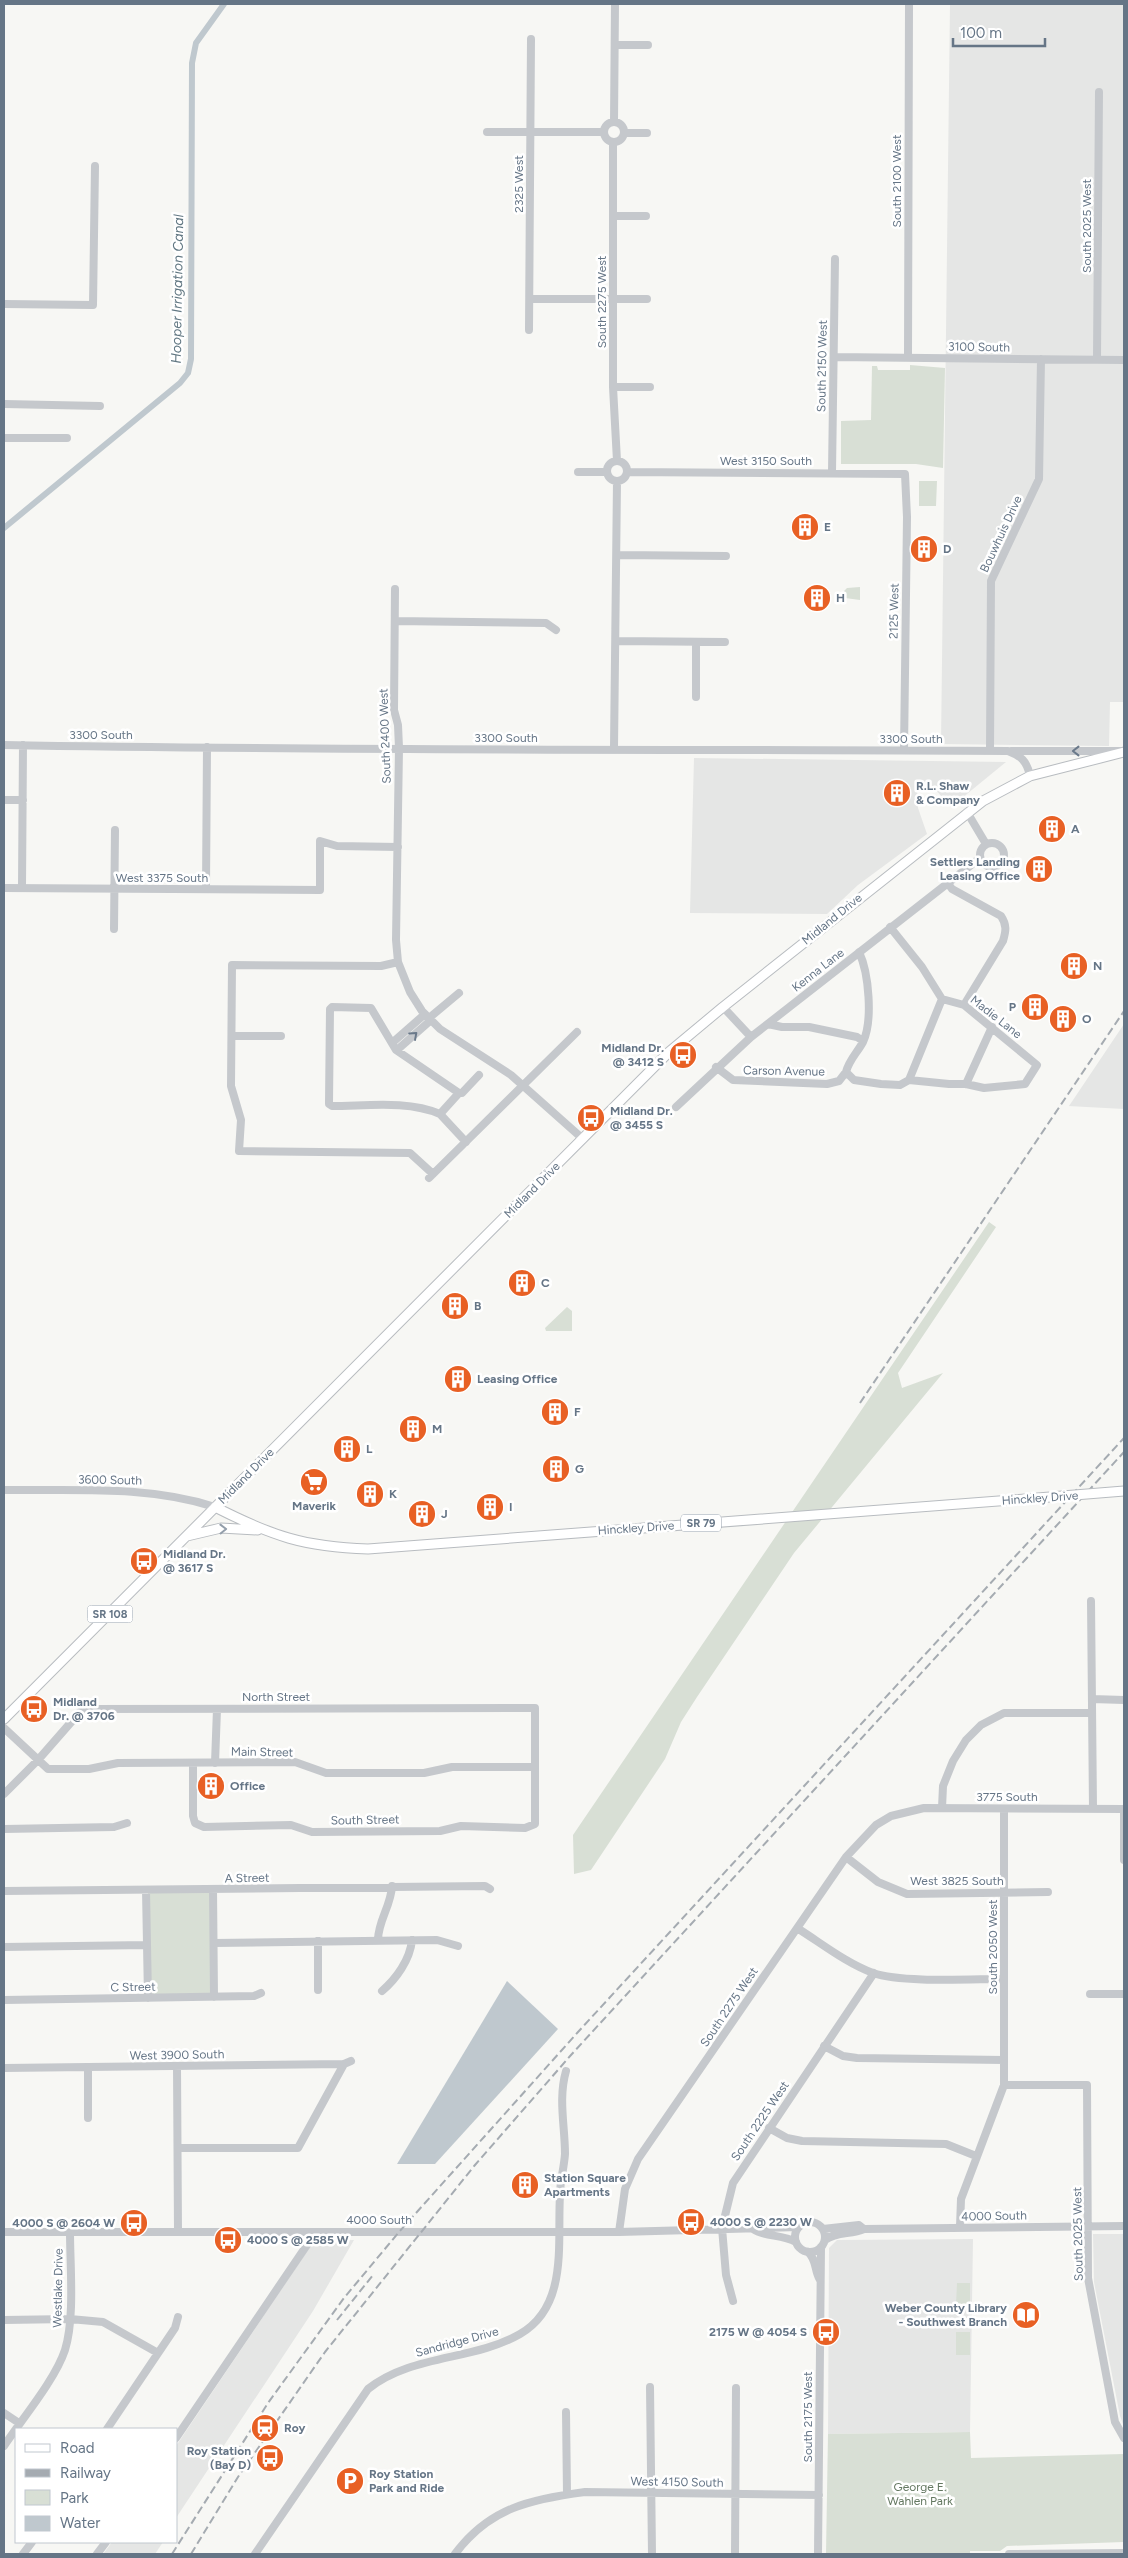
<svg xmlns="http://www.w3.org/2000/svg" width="1128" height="2558" viewBox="0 0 1128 2558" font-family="Figtree,sans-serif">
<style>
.built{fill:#e5e6e5}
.green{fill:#d8dfd5}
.water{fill:#bfc8ce}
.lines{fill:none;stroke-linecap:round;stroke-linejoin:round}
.canal{stroke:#bfc8ce;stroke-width:6}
.major-casing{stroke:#b8bcc0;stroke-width:11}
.minor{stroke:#c5c8cc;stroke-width:8}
.major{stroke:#fff;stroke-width:9}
.rail{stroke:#a5abb1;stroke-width:2;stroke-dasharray:8 4;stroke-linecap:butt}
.major-bridge-casing{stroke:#b8bcc0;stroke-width:11;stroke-linecap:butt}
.major-bridge{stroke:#fff;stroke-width:9}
.oneway{stroke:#6a798a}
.oneway2{stroke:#939eaa}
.labels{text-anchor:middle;stroke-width:5;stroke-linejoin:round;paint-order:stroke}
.shield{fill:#fff;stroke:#939eaa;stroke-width:1}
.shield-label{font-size:11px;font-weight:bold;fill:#657586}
.street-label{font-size:12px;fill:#657586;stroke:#fff}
.poi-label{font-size:12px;font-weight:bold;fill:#657586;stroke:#fff;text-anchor:start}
.park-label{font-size:12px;fill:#647861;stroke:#fff}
.water-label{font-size:14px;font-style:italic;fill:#617782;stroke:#fff}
</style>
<rect width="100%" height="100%" fill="#f7f7f4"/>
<path class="built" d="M 950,4 L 1124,4 L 1124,702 L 1110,702 L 1109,746 L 941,744 Z
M 694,758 L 1006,762 L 951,807 L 934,788 L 917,789 L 918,808 L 927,834 L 858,885 L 827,914 L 690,913 Z
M 1124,1024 L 1124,1109 L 1068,1106 L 1069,1106 Z
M 1093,2234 L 1124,2234 L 1124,2427 L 1120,2416 L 1094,2282 Z
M 973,2239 L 970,2432 L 828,2434 L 829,2248 L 837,2240 Z
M 354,2240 L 313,2311 L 176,2518 L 176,2446 L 314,2241 Z
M 112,2542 L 163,2542 L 155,2554 L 103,2554 Z"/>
<path class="green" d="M 910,365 L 945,368 L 943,468 L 916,464 L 841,464 L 841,421 L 871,420 L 872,366 L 877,366 L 878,370 L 910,370 Z
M 919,481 L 937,481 L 936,506 L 919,506 Z
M 860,587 L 860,600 L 845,598 L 844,591 L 847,588 Z
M 989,1222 L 996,1227 L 898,1373 L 902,1388 L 943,1373 L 794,1553 L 697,1697 L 681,1722 L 665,1759 L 591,1870 L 574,1874 L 573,1835 Z
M 567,1307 L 572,1311 L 572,1331 L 546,1331 L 545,1328 Z
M 148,1893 L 211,1893 L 212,1994 L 149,1995 Z
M 957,2283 L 970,2283 L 970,2305 L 956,2305 Z
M 956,2332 L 970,2332 L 970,2355 L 956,2355 Z
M 970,2432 L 971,2458 L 1124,2454 L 1124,2542 L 1007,2546 L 1000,2551 L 970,2551 L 970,2554 L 826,2554 L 828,2434 Z"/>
<path class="water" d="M 507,1981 L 558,2029 L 435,2164 L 397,2164 Z"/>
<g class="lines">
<path class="canal" d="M 4,528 L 180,383 L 188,373 L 191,359 L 192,63 L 196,43 L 224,4"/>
<defs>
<path id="major" d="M 215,1507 C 272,1536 304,1547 368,1549 L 1025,1499
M 187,1536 L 221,1528 L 258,1530
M 4,1719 L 669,1052 L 723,1007 L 983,801 L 1030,776 L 1124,752"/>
</defs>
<use href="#major" class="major-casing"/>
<path class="minor" d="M 615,45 L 648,45
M604 132a10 10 0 1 1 20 0a10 10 0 1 1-20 0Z
M 614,122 L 615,4
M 487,132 L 604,132
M 624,133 L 647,133
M 613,143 L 613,387 L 617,461
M 614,216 L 646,216
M 530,299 L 647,299
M 4,304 L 93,305 L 95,166
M 529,330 L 531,39
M 834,357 L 1124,360
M 908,357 L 909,4
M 1097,359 L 1099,92
M 613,387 L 650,387
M 4,404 L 100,406
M 4,438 L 67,438
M607 471a10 10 0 1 1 20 0a10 10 0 1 1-20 0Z
M 578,472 L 607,472
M 627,472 L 905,474 L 907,517 L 904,750
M 832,472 L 835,259
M 617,555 L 726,556
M 395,589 L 394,710 L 398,725 L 399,748 L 396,940 L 398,962 L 410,992 L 422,1011 L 440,1029 L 511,1075 L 583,1139
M 395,621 L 546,623 L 556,630
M 616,641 L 725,642
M 696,644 L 696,697
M 4,745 C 339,751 673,749 1008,751 C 1021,756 1027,761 1030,776
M 614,748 L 617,481
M 990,750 L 991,581 L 1039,479 L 1041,359
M 1011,751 L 1120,751
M 4,800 L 23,800
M 967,812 L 986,844
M980 855a12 12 0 1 1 24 0a12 12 0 1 1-24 0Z
M 947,882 L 952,889 L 1001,916 C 1007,925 1006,931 1003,941 L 964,1005
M 22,887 L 23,745
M 4,888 L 320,890 L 320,841 L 337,846 L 398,847
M 206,889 L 207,747
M 114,929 L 115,830
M 398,962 L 381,966 L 232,965 L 231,1086 L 241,1120 L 239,1151 L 410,1153 L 433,1174
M 332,1007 L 371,1008 L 396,1050 L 459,1093 L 440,1114 C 408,1100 366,1106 332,1106 L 329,1104 L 330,1009 Z
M 723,1007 L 751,1037
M 429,1018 L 459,993
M 768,1024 L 782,1027 L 809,1027 L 857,1037 L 863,1041
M 233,1036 L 281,1036
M 392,1043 L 425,1014
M 397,1050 L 431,1020
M 716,1067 L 733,1080 L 827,1084 L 839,1081 L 846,1072 L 854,1080 L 881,1084 L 900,1085 L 909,1080 L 949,1084 L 966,1084 L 984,1088 L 1025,1084 L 1037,1065 L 964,1005 L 942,999 L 922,967 L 890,927
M 846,1072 C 849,1060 857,1053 863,1042 C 873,1021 869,973 859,952
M 909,1080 L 942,999
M 966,1084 L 992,1027
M 459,1093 L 462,1093 L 479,1075
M 676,1107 L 751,1037 L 980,858
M 440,1114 L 466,1142
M 429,1178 L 577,1032
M 4,1490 C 74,1491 147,1485 215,1507
M 1091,1601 L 1093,1809
M 1092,1699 L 1124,1700
M 4,1728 L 48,1769 L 89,1769 L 118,1763 L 295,1762 L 326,1773 L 424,1773 L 452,1767 L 535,1767
M 215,1763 L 217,1709
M 4,1794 L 38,1760 L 80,1712 L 89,1709 L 535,1708 L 535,1824 L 525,1828 L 461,1826 L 440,1831 L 312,1832 L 291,1825 L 204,1827 L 195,1823 L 193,1816 L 193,1763
M 942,1808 L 943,1786 L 953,1761 L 966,1740 L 981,1725 L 1004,1713 L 1092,1713
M 1124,1809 L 1124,1860
M 4,1829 L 114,1827 L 127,1823
M 846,1857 L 878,1882 L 907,1894 L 1048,1892
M 213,1889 L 214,1997
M 146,1890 L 148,1998
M 4,1891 L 485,1886 L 490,1889
M 797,1928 C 821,1943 846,1963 873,1973 C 902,1983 971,1979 1004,1979
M 378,1940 C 378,1921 391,1906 392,1886
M 214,1943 L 437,1940 L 458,1946
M 4,1947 L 147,1945
M 318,1990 L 318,1941
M 382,1991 C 396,1979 410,1960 412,1940
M 1090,1994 L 1124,1994
M 4,2000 L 254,1996 L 261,1993
M 824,2046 L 843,2056 L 857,2058 L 1004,2060
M 177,2066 L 178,2232
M 4,2068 L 344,2064 L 351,2061
M 1004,2085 L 1087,2085 L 1088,2278 L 1115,2422 L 1124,2438
M 88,2118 L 88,2067
M 769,2128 L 787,2138 L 802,2141 L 946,2144 L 976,2156
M 178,2148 L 298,2148 L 344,2064
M795 2237a15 15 0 1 1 30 0a15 15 0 1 1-30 0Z
M 960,2227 L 961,2199 L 1004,2085 L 1004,1809
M 753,2229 C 764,2237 782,2234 796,2242
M 823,2229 L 859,2225 L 864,2229
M 4,2232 L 619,2232 L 799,2227
M 619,2232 L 625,2189 L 638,2159 L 846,1857 L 876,1825 L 891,1816 L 924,1808 L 1124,1809
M 825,2240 C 837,2231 851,2235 864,2229 L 1124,2226
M 808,2252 C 817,2260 814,2270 820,2280
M 733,2301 L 726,2275 L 722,2228 L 733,2183 L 874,1973
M 4,2320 L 70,2319 L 103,2322 L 158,2353
M 650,2387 L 652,2554
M 566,2412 L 567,2494
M 4,2413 L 19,2423
M 107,2429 L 175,2328 L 178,2317
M 176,2438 L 309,2242 L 311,2232
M 4,2446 C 22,2419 55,2380 65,2350 C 75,2318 70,2266 70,2232
M 23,2554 L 32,2542
M 97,2554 L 106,2542
M 255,2554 L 368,2389 C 412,2354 473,2361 520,2334 C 569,2306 557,2242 560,2195 C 560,2181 564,2168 565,2154 C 565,2126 558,2099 566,2071
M 455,2554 C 489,2508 531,2499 585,2492 L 819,2495
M 735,2554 L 736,2388
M 818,2554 L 821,2247
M 1009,2554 L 1124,2553"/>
<use href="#major" class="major"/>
<path class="rail" d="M 860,1403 L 1124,1011
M 337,2320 L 373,2275
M 172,2554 L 268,2403 L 344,2298 L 399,2232 L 578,2032 L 1124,1438
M 191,2554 L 238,2477 L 325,2352 L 475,2165 L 571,2055 L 1124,1452"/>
<defs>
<path id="major-bridge" d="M 1025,1499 L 1124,1491"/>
</defs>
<use href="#major-bridge" class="major-bridge-casing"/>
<use href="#major-bridge" class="major-bridge"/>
</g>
<defs><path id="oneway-chevron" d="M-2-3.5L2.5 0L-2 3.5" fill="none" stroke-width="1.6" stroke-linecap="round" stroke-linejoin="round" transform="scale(1.25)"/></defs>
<g class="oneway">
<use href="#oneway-chevron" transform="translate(1076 751) rotate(-180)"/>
<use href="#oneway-chevron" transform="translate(414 1035) rotate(-42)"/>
</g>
<use class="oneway2" href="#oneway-chevron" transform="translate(223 1529) rotate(-1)"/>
<defs>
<symbol id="building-disc" viewBox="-11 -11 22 22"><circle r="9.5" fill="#e86024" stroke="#fff"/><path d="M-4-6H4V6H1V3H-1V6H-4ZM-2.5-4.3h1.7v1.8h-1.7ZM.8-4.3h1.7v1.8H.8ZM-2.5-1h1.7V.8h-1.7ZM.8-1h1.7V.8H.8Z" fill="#fff"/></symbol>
<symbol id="bus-disc" viewBox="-11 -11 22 22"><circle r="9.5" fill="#e86024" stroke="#fff"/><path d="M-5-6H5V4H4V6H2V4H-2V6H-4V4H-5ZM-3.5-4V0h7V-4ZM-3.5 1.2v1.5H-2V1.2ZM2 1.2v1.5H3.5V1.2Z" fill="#fff"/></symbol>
<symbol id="supermarket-disc" viewBox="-11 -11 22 22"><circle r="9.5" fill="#e86024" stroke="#fff"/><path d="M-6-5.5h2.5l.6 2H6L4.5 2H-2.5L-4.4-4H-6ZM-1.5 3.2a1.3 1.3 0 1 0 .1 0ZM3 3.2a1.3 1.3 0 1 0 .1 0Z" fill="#fff"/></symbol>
<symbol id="library-disc" viewBox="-11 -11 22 22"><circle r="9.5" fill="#e86024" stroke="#fff"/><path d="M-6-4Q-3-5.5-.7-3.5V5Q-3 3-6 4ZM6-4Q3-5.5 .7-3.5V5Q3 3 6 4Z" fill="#fff"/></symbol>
<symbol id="station-disc" viewBox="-11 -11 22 22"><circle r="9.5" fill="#e86024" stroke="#fff"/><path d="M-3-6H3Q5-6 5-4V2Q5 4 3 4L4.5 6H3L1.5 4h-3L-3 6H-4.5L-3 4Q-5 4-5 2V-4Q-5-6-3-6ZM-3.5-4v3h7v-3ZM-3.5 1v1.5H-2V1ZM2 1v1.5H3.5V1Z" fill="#fff"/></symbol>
<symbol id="parking-disc" viewBox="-11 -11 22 22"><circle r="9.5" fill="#e86024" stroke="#fff"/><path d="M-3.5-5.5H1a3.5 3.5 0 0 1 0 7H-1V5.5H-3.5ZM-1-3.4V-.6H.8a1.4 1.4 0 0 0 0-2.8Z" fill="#fff"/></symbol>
</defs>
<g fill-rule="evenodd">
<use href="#building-disc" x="789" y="511" width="32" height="32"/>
<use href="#building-disc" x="908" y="533" width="32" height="32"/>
<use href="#building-disc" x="801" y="582" width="32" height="32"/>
<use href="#building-disc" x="881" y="777" width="32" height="32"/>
<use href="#building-disc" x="1036" y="813" width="32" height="32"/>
<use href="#building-disc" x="1023" y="853" width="32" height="32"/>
<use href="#building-disc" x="1058" y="950" width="32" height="32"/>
<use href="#building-disc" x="1019" y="991" width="32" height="32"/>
<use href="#building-disc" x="1047" y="1003" width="32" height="32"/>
<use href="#bus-disc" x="667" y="1039" width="32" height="32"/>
<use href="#bus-disc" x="575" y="1102" width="32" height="32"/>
<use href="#building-disc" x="506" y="1267" width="32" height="32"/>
<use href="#building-disc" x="439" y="1290" width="32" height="32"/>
<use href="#building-disc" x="442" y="1363" width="32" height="32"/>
<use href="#building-disc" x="539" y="1396" width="32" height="32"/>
<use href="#building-disc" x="397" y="1413" width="32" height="32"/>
<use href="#building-disc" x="331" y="1433" width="32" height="32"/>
<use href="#building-disc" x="540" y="1453" width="32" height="32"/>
<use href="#supermarket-disc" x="298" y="1466" width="32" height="32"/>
<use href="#building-disc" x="354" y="1478" width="32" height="32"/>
<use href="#building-disc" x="474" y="1491" width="32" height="32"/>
<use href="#building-disc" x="406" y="1498" width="32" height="32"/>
<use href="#bus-disc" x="128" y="1545" width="32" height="32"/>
<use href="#bus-disc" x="18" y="1693" width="32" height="32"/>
<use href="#building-disc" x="195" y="1770" width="32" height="32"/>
<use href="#building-disc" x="509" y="2169" width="32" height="32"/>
<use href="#bus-disc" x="675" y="2206" width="32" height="32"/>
<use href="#bus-disc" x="118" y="2207" width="32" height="32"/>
<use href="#bus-disc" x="212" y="2224" width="32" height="32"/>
<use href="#library-disc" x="1010" y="2299" width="32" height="32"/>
<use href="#bus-disc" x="810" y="2316" width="32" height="32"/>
<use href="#station-disc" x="249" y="2412" width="32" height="32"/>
<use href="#bus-disc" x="254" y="2442" width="32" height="32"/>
<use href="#parking-disc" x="334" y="2465" width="32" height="32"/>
</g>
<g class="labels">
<g class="shield">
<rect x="681" y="1514.5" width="40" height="17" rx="4"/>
<rect x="87.5" y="1605.5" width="45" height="17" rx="4"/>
</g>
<g class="shield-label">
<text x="701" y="1527">SR 79</text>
<text x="110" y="1618">SR 108</text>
</g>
<g class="street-label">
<text transform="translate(897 181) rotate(-90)" y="4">South 2100 West</text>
<text transform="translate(519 184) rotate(-90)" y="4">2325 West</text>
<text transform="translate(1087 226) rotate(-90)" y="4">South 2025 West</text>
<text transform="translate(602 302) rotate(-90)" y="4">South 2275 West</text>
<text transform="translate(979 347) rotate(1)" y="4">3100 South</text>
<text transform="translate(822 366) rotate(-89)" y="4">South 2150 West</text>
<text x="766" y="465">West 3150 South</text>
<text transform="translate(1001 534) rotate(-65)" y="4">Bouwhuis Drive</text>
<text transform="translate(894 611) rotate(-89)" y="4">2125 West</text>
<text x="101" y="739">3300 South</text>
<text transform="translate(385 736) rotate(-92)" y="4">South 2400 West</text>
<text x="506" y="742">3300 South</text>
<text x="911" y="743">3300 South</text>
<text x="162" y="882">West 3375 South</text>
<text transform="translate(832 919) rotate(-39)" y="4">Midland Drive</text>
<text transform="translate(818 970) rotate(-38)" y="4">Kenna Lane</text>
<text transform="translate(996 1017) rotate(38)" y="4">Madie Lane</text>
<text transform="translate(784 1071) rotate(1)" y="4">Carson Avenue</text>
<text transform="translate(532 1190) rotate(-45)" y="4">Midland Drive</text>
<text transform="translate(246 1476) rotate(-45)" y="4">Midland Drive</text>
<text transform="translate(110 1480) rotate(1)" y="4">3600 South</text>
<text transform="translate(1040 1498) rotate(-4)" y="4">Hinckley Drive</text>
<text transform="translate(636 1528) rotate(-4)" y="4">Hinckley Drive</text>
<text x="276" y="1701">North Street</text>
<text transform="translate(262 1752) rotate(1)" y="4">Main Street</text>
<text x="1007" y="1801">3775 South</text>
<text transform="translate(365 1820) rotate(-1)" y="4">South Street</text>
<text transform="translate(247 1878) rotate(-1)" y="4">A Street</text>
<text x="957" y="1885">West 3825 South</text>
<text transform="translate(993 1947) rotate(-90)" y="4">South 2050 West</text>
<text transform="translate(133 1987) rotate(-1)" y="4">C Street</text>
<text transform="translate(729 2007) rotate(-56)" y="4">South 2275 West</text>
<text transform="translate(177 2055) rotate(-1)" y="4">West 3900 South</text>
<text transform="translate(760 2121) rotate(-56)" y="4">South 2225 West</text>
<text transform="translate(994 2216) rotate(-1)" y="4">4000 South</text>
<text x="379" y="2224">4000 South</text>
<text transform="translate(1078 2234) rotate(-91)" y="4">South 2025 West</text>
<text transform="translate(58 2288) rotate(-89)" y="4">Westlake Drive</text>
<text transform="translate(457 2342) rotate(-15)" y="4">Sandridge Drive</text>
<text transform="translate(808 2417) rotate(-90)" y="4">South 2175 West</text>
<text transform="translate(677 2482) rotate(1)" y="4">West 4150 South</text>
</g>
<g class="poi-label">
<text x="824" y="531">E</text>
<text x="943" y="553">D</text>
<text x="836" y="602">H</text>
<text x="916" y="790">R.L. Shaw<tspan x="916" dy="14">&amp; Company</tspan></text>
<text x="1071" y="833">A</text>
<text x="1020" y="866" text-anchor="end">Settlers Landing<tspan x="1020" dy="14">Leasing Office</tspan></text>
<text x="1093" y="970">N</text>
<text x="1016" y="1011" text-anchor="end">P</text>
<text x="1082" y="1023">O</text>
<text x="664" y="1052" text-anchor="end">Midland Dr.<tspan x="664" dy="14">@ 3412 S</tspan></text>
<text x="610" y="1115">Midland Dr.<tspan x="610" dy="14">@ 3455 S</tspan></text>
<text x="541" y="1287">C</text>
<text x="474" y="1310">B</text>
<text x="477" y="1383">Leasing Office</text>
<text x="574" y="1416">F</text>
<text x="432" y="1433">M</text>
<text x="366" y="1453">L</text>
<text x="575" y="1473">G</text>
<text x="389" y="1498">K</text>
<text x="314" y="1510" text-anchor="middle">Maverik</text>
<text x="509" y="1511">I</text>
<text x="441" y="1518">J</text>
<text x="163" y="1558">Midland Dr.<tspan x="163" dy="14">@ 3617 S</tspan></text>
<text x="53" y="1706">Midland<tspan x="53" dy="14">Dr. @ 3706</tspan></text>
<text x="230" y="1790">Office</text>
<text x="544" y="2182">Station Square<tspan x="544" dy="14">Apartments</tspan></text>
<text x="710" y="2226">4000 S @ 2230 W</text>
<text x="115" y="2227" text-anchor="end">4000 S @ 2604 W</text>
<text x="247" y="2244">4000 S @ 2585 W</text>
<text x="1007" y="2312" text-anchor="end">Weber County Library<tspan x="1007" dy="14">- Southwest Branch</tspan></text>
<text x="807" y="2336" text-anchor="end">2175 W @ 4054 S</text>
<text x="284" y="2432">Roy</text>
<text x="251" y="2455" text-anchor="end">Roy Station<tspan x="251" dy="14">(Bay D)</tspan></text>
<text x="369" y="2478">Roy Station<tspan x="369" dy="14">Park and Ride</tspan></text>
</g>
<g class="park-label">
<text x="920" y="2491">George E.<tspan x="920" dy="14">Wahlen Park</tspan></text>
</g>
<g class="water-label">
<text transform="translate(177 289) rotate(-89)" y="5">Hooper Irrigation Canal</text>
</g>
</g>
<rect width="1128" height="2558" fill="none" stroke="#657586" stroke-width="10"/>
<rect x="15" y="2428" width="162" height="115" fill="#ffffff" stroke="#c1c8cf"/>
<rect x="25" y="2444" width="25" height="8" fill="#ffffff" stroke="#c1c8cf"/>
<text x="60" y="2453" font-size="15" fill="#657586">Road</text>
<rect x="25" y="2469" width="25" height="8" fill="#a5abb1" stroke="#c1c8cf"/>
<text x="60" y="2478" font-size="15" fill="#657586">Railway</text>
<rect x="25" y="2490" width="25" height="15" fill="#d8dfd5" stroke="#c1c8cf"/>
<text x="60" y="2503" font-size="15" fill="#657586">Park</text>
<rect x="25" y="2516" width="25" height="15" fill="#bfc8ce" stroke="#c1c8cf"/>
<text x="60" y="2528" font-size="15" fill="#657586">Water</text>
<path d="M953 38v8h92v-8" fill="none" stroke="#657586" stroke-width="2.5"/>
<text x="960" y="38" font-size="15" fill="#657586" stroke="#ffffff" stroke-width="4" paint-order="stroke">100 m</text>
</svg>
